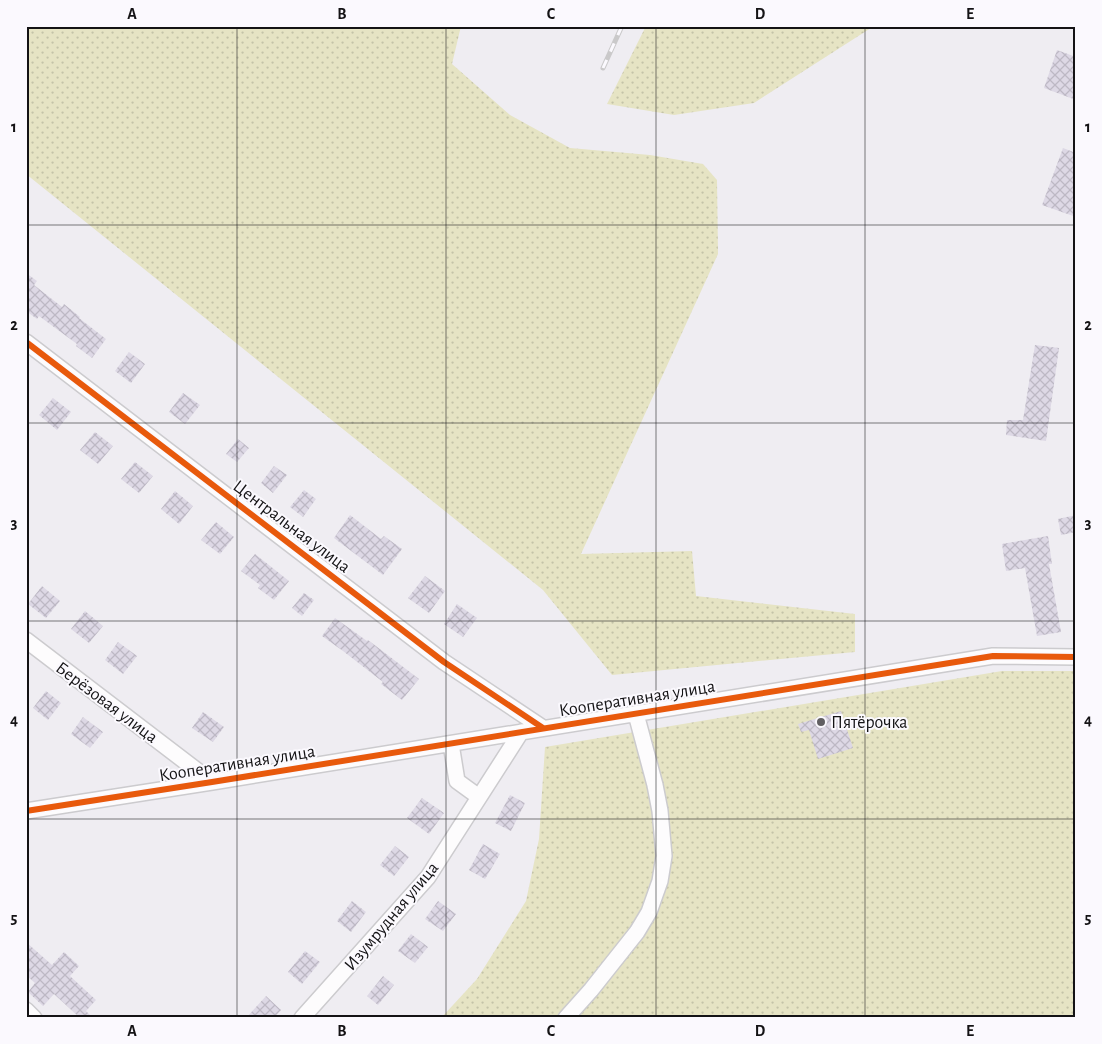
<svg xmlns="http://www.w3.org/2000/svg" width="1102" height="1044" viewBox="0 0 1102 1044" font-family="'Alegreya Sans',sans-serif">
<style>
.park{fill:url(#park-dots)}
.building{fill:url(#building-cross-hatch)}
.lines{fill:none;stroke-linecap:round;stroke-linejoin:round}
.minor-casing{stroke:#cccbce;stroke-width:18}
.minor{stroke:#fdfcfd;stroke-width:15}
.rail-casing{stroke:#cac9ca;stroke-width:5}
.rail{stroke:#fbf9fe;stroke-width:3;stroke-dasharray:9;stroke-linecap:butt}
.cycleway-casing{stroke:#fbf9fe;stroke-width:9}
.cycleway{stroke:#e8590c;stroke-width:6}
.grid{fill:none;stroke:#141315;stroke-width:1;stroke-opacity:0.55}
.poi-dot{fill:#615f62;stroke:#fbf9fe;stroke-width:2}
.labels{text-anchor:middle;stroke-width:4;stroke-linejoin:round;paint-order:stroke}
.street-label{font-size:18px;fill:#141315;stroke:#fbf9fe}
.poi-label{font-size:18px;fill:#141315;stroke:#fbf9fe;text-anchor:start}
.neatline{fill:none;stroke:#141315;stroke-width:2}
.grid-label{font-size:16px;text-anchor:middle;font-weight:bold;fill:#141315}
</style>
<defs>
<pattern id="park-dots" width="8" height="8" patternUnits="userSpaceOnUse" patternTransform="scale(1.25)"><rect width="8" height="8" fill="#e6e4c4"/><path d="M2 2h.1M6 6h.1" fill="none" stroke="#c4c3a8" stroke-width="1.8" stroke-linecap="round"/></pattern>
<pattern id="building-cross-hatch" width="8" height="8" patternUnits="userSpaceOnUse" patternTransform="scale(1.25)"><rect width="8" height="8" fill="#ddd8e5"/><path d="M0 0l8 8M0 8l8-8" fill="none" stroke="#bdb8c4"/></pattern>
</defs>
<rect width="100%" height="100%" fill="#efedf2"/>
<path class="park" d="M 26,26 L 461,26 L 452,64 L 510,115 L 570,148 L 650,155 L 703,164 L 717,180 L 718,254 L 581,554 L 692,551 L 696,596 L 855,614 L 855,652 L 612,675 L 543,590 L 26,174 Z
M 646,26 L 874,26 L 754,103 L 674,115 L 607,104 Z
M 1002,671 L 1076,671 L 1076,1018 L 441,1018 L 477,979 L 526,901 L 539,839 L 545,747 Z"/>
<path class="building" d="M 1057,50 L 1076,57 L 1076,100 L 1044,88 Z
M 1063,148 L 1076,153 L 1076,217 L 1042,205 Z
M 26,273 L 37,281 L 34,285 L 62,307 L 64,304 L 80,317 L 79,318 L 106,339 L 92,358 L 76,346 L 77,344 L 39,316 L 37,319 L 26,311 Z
M 1035,345 L 1059,348 L 1046,441 L 1006,435 L 1007,420 L 1023,420 Z
M 129,352 L 145,364 L 131,383 L 115,371 Z
M 183,393 L 200,405 L 185,424 L 169,412 Z
M 53,398 L 71,412 L 57,430 L 39,415 Z
M 95,432 L 113,446 L 98,464 L 80,450 Z
M 238,439 L 249,448 L 237,462 L 226,454 Z
M 135,462 L 153,476 L 139,493 L 121,479 Z
M 274,466 L 287,475 L 273,493 L 261,483 Z
M 304,490 L 316,499 L 303,517 L 290,507 Z
M 175,491 L 193,506 L 179,524 L 161,509 Z
M 350,515 L 381,539 L 384,536 L 402,549 L 383,575 L 334,538 Z
M 1076,515 L 1076,532 L 1061,535 L 1058,519 Z
M 216,522 L 234,537 L 220,554 L 201,540 Z
M 1048,536 L 1052,564 L 1049,564 L 1061,632 L 1037,636 L 1025,568 L 1006,571 L 1002,544 Z
M 255,554 L 289,581 L 274,600 L 258,588 L 260,585 L 241,571 Z
M 425,576 L 445,591 L 429,613 L 408,598 Z
M 42,586 L 60,601 L 46,618 L 28,604 Z
M 304,593 L 314,600 L 302,616 L 292,608 Z
M 457,604 L 477,618 L 463,637 L 444,624 Z
M 85,611 L 103,626 L 89,643 L 71,629 Z
M 335,618 L 367,641 L 368,640 L 419,679 L 402,700 L 381,684 L 383,682 L 343,651 L 322,636 Z
M 118,642 L 137,656 L 123,674 L 105,660 Z
M 46,691 L 61,703 L 48,720 L 33,708 Z
M 841,711 L 853,748 L 818,759 L 809,730 L 801,732 L 798,724 Z
M 203,712 L 224,727 L 213,742 L 192,728 Z
M 83,717 L 103,732 L 90,748 L 71,734 Z
M 510,795 L 525,803 L 511,831 L 495,823 Z
M 422,798 L 444,813 L 429,834 L 407,818 Z
M 483,844 L 500,854 L 485,879 L 469,870 Z
M 395,846 L 409,857 L 394,876 L 380,865 Z
M 352,901 L 366,912 L 351,932 L 337,921 Z
M 438,901 L 456,914 L 443,931 L 425,919 Z
M 411,934 L 428,947 L 415,963 L 398,951 Z
M 26,942 L 52,965 L 64,952 L 79,966 L 70,976 L 96,1000 L 86,1011 L 93,1018 L 80,1018 L 54,994 L 43,1006 L 28,992 L 35,983 L 26,975 Z
M 305,951 L 320,962 L 302,984 L 288,972 Z
M 383,976 L 394,985 L 378,1005 L 367,996 Z
M 266,996 L 281,1010 L 274,1018 L 246,1018 Z"/>
<g class="lines">
<defs>
<path id="minor" d="M 26,342 L 444,662 L 543,728
M 26,640 L 212,782
M 451,744 L 457,781 L 479,797
M 26,811 L 212,782 L 993,656 L 1076,657
M 26,1010 L 34,1018
M 302,1018 L 428,877 L 521,732
M 566,1018 L 591,990 L 637,932 L 649,912 L 660,881 L 664,856 L 660,811 L 655,785 L 636,714"/>
</defs>
<use href="#minor" class="minor-casing"/>
<use href="#minor" class="minor"/>
<defs>
<path id="rail" d="M 603,68 L 622,26"/>
</defs>
<use href="#rail" class="rail-casing"/>
<use href="#rail" class="rail"/>
<defs>
<path id="cycleway" d="M 26,342 L 444,662 L 543,728
M 26,811 L 212,782 L 993,656 L 1076,657"/>
</defs>
<use href="#cycleway" class="cycleway-casing"/>
<use href="#cycleway" class="cycleway"/>
</g>
<path class="grid" d="M 237,26 L 237,1018M 446,26 L 446,1018M 656,26 L 656,1018M 865,26 L 865,1018M 26,225 L 1076,225M 26,423 L 1076,423M 26,621 L 1076,621M 26,819 L 1076,819"/>
<circle class="poi-dot" cx="821" cy="722" r="5"/>
<g class="labels">
<g class="street-label">
<text transform="translate(292 526) rotate(37)" y="6">Центральная улица</text>
<text transform="translate(637 698) rotate(-9)" y="6">Кооперативная улица</text>
<text transform="translate(107 702) rotate(37)" y="6">Берёзовая улица</text>
<text transform="translate(237 763) rotate(-9)" y="6">Кооперативная улица</text>
<text transform="translate(391 916) rotate(-50)" y="6">Изумрудная улица</text>
</g>
<g class="poi-label">
<text x="831" y="728">Пятёрочка</text>
</g>
</g>
<rect width="1102" height="1044" fill="none" stroke="#fbf9fe" stroke-width="55"/>
<rect x="28" y="28" width="1046" height="988" class="neatline"/>
<g class="grid-label">
<text x="132" y="19">A</text>
<text x="342" y="19">B</text>
<text x="551" y="19">C</text>
<text x="760" y="19">D</text>
<text x="970" y="19">E</text>
<text x="14" y="132">1</text>
<text x="1088" y="132">1</text>
<text x="14" y="330">2</text>
<text x="1088" y="330">2</text>
<text x="14" y="528">3</text>
<text x="1088" y="528">3</text>
<text x="14" y="725">4</text>
<text x="1088" y="725">4</text>
<text x="14" y="923">5</text>
<text x="1088" y="923">5</text>
<text x="132" y="1036">A</text>
<text x="342" y="1036">B</text>
<text x="551" y="1036">C</text>
<text x="760" y="1036">D</text>
<text x="970" y="1036">E</text>
</g>
</svg>
